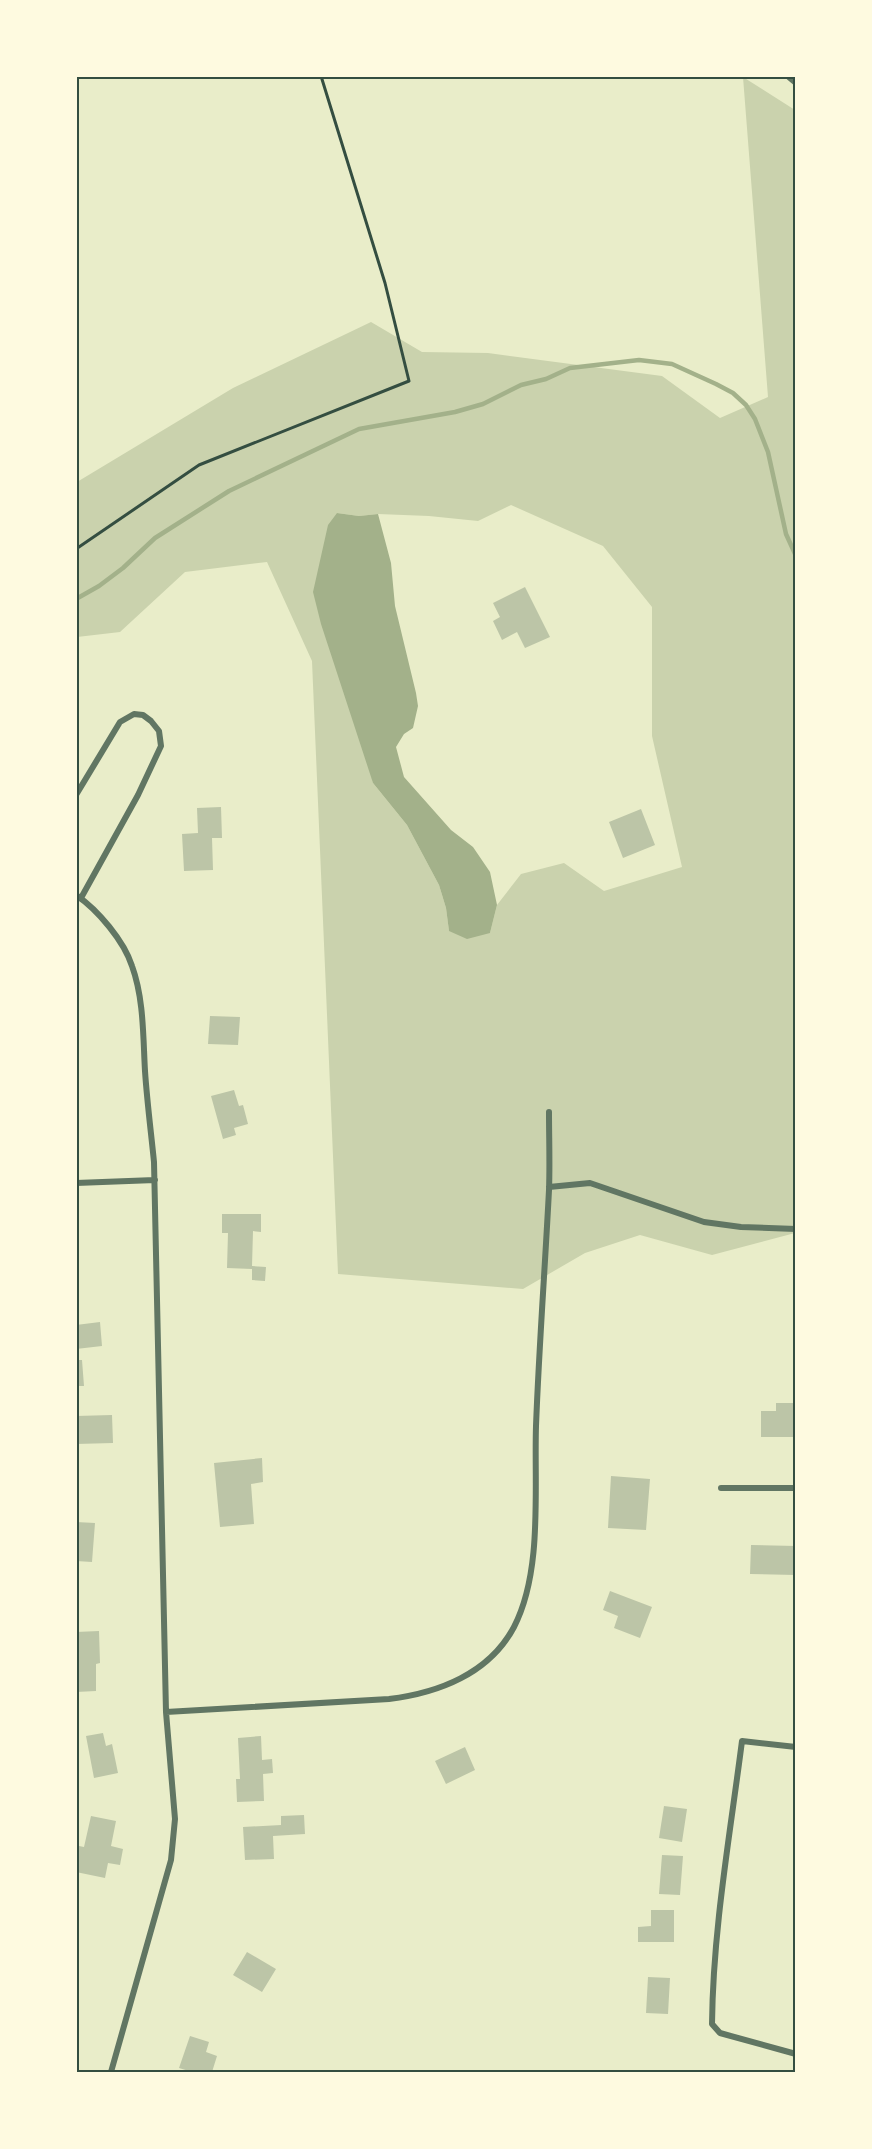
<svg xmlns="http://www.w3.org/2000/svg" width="872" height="2149" viewBox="0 0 872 2149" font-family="'Golos Text',sans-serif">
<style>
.green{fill:#cad2ad;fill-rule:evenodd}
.water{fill:#a3b18a}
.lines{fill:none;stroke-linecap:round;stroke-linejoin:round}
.stream{stroke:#a3b18a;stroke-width:4.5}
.building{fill:#bcc5a7}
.path{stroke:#344e41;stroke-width:3}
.minor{stroke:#617663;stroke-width:6}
.tertiary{stroke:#617663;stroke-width:9}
.neatline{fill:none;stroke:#344e41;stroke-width:2}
</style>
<rect width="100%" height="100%" fill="#e9edc9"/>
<path class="green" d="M 743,77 L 795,110 L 795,1233 L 712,1255 L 640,1235 L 585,1253 L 523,1289 L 338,1274 L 312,661 L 267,562 L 185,572 L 120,632 L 77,637 L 77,482 L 233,388 L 371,322 L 422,352 L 488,353 L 662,376 L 720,418 L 768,397 ZM 511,505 L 603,546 L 652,607 L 652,736 L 682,867 L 604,891 L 564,863 L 521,874 L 497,905 L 490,933 L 449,931 L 446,908 L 439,885 L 407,825 L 373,783 L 337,513 L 359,516 L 378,514 L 429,516 L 478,521 Z"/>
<path class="water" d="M 337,513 L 359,516 L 378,514 L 391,563 L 395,606 L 416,693 L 418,706 L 413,728 L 404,734 L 396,747 L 404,777 L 451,830 L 473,847 L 490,872 L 497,905 L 490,933 L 467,939 L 449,931 L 446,908 L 439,885 L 407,825 L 373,783 L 321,624 L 313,592 L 328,525 Z"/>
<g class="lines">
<path class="stream" d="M 76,599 L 99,586 L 123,568 L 155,538 L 229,491 L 359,429 L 455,412 L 483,404 L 521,385 L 546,379 L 570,368 L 639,360 L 672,364 L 716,384 L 733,393 L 746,405 L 755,419 L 768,452 L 786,534 L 796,556"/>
</g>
<path class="building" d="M 525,587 L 550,637 L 525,648 L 517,632 L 502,640 L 493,621 L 500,617 L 493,603 Z
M 221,807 L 222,838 L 212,838 L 213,870 L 184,871 L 182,834 L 198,833 L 197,808 Z
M 641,809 L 655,845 L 623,858 L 609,822 Z
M 210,1016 L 240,1017 L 238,1045 L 208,1044 Z
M 234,1090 L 239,1106 L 243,1105 L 248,1124 L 234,1128 L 236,1135 L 223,1139 L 211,1096 Z
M 222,1214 L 261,1214 L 261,1232 L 253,1231 L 252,1266 L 266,1267 L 265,1281 L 252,1280 L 252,1269 L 227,1268 L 228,1233 L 222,1233 Z
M 100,1322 L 102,1346 L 76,1349 L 76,1325 Z
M 76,1360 L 82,1360 L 84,1386 L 76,1386 Z
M 776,1403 L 796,1403 L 796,1437 L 761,1437 L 761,1411 L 776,1411 Z
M 112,1415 L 113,1443 L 76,1444 L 76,1416 Z
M 262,1458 L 263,1482 L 251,1484 L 254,1524 L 220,1527 L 214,1463 Z
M 611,1476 L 650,1479 L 646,1530 L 608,1528 Z
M 76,1522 L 95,1523 L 92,1562 L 76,1561 Z
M 751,1545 L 796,1546 L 796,1575 L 750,1574 Z
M 610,1591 L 652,1607 L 640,1638 L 614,1628 L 618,1616 L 603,1610 Z
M 99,1631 L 100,1663 L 96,1664 L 96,1691 L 76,1692 L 76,1632 Z
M 103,1733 L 106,1746 L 112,1744 L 118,1773 L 94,1778 L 86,1736 Z
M 261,1736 L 262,1760 L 272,1759 L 273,1773 L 263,1774 L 264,1801 L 237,1802 L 236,1779 L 240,1779 L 238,1738 Z
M 465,1747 L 475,1770 L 446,1784 L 435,1761 Z
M 664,1806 L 687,1809 L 682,1842 L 659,1838 Z
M 304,1815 L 305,1834 L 273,1836 L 274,1859 L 245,1860 L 243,1827 L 281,1825 L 281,1816 Z
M 91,1816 L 116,1821 L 111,1846 L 123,1849 L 120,1865 L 108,1863 L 105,1878 L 76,1872 L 79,1846 L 84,1847 Z
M 662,1855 L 683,1856 L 680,1895 L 659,1894 Z
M 651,1910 L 674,1910 L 674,1942 L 638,1942 L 638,1927 L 651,1926 Z
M 247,1952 L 276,1969 L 262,1992 L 233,1975 Z
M 648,1977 L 670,1978 L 668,2014 L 646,2013 Z
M 190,2036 L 209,2042 L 206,2052 L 217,2056 L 212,2072 L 192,2072 L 179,2068 Z"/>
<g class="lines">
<path class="path" d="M 76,549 L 199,465 L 409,381 L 385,283 L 321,76"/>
<path class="minor" d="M 76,795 L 120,722 L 134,714 L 143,715 L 151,721 L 159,731 L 161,746 L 138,795 L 81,898
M 76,895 C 98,910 124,941 132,966 C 144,999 143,1037 145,1071 C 147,1101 151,1132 154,1162 L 166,1712 L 175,1819 L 171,1860 L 111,2072
M 76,1183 L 155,1180
M 549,1187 L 590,1183 L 704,1222 L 741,1227 L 796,1229
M 721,1488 L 796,1488
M 166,1712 L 389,1699 C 438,1693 489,1674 514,1627 C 543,1571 534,1488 536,1426 C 539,1347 545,1268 549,1190 C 550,1164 549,1138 549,1112
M 796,1747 L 742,1741 C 730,1835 713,1929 712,2024 L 720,2033 L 796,2054"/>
<path class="tertiary" d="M 790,76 L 796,81"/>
</g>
<rect width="872" height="2149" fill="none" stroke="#fefae0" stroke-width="156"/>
<rect x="78" y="78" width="716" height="1993" class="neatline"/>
</svg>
